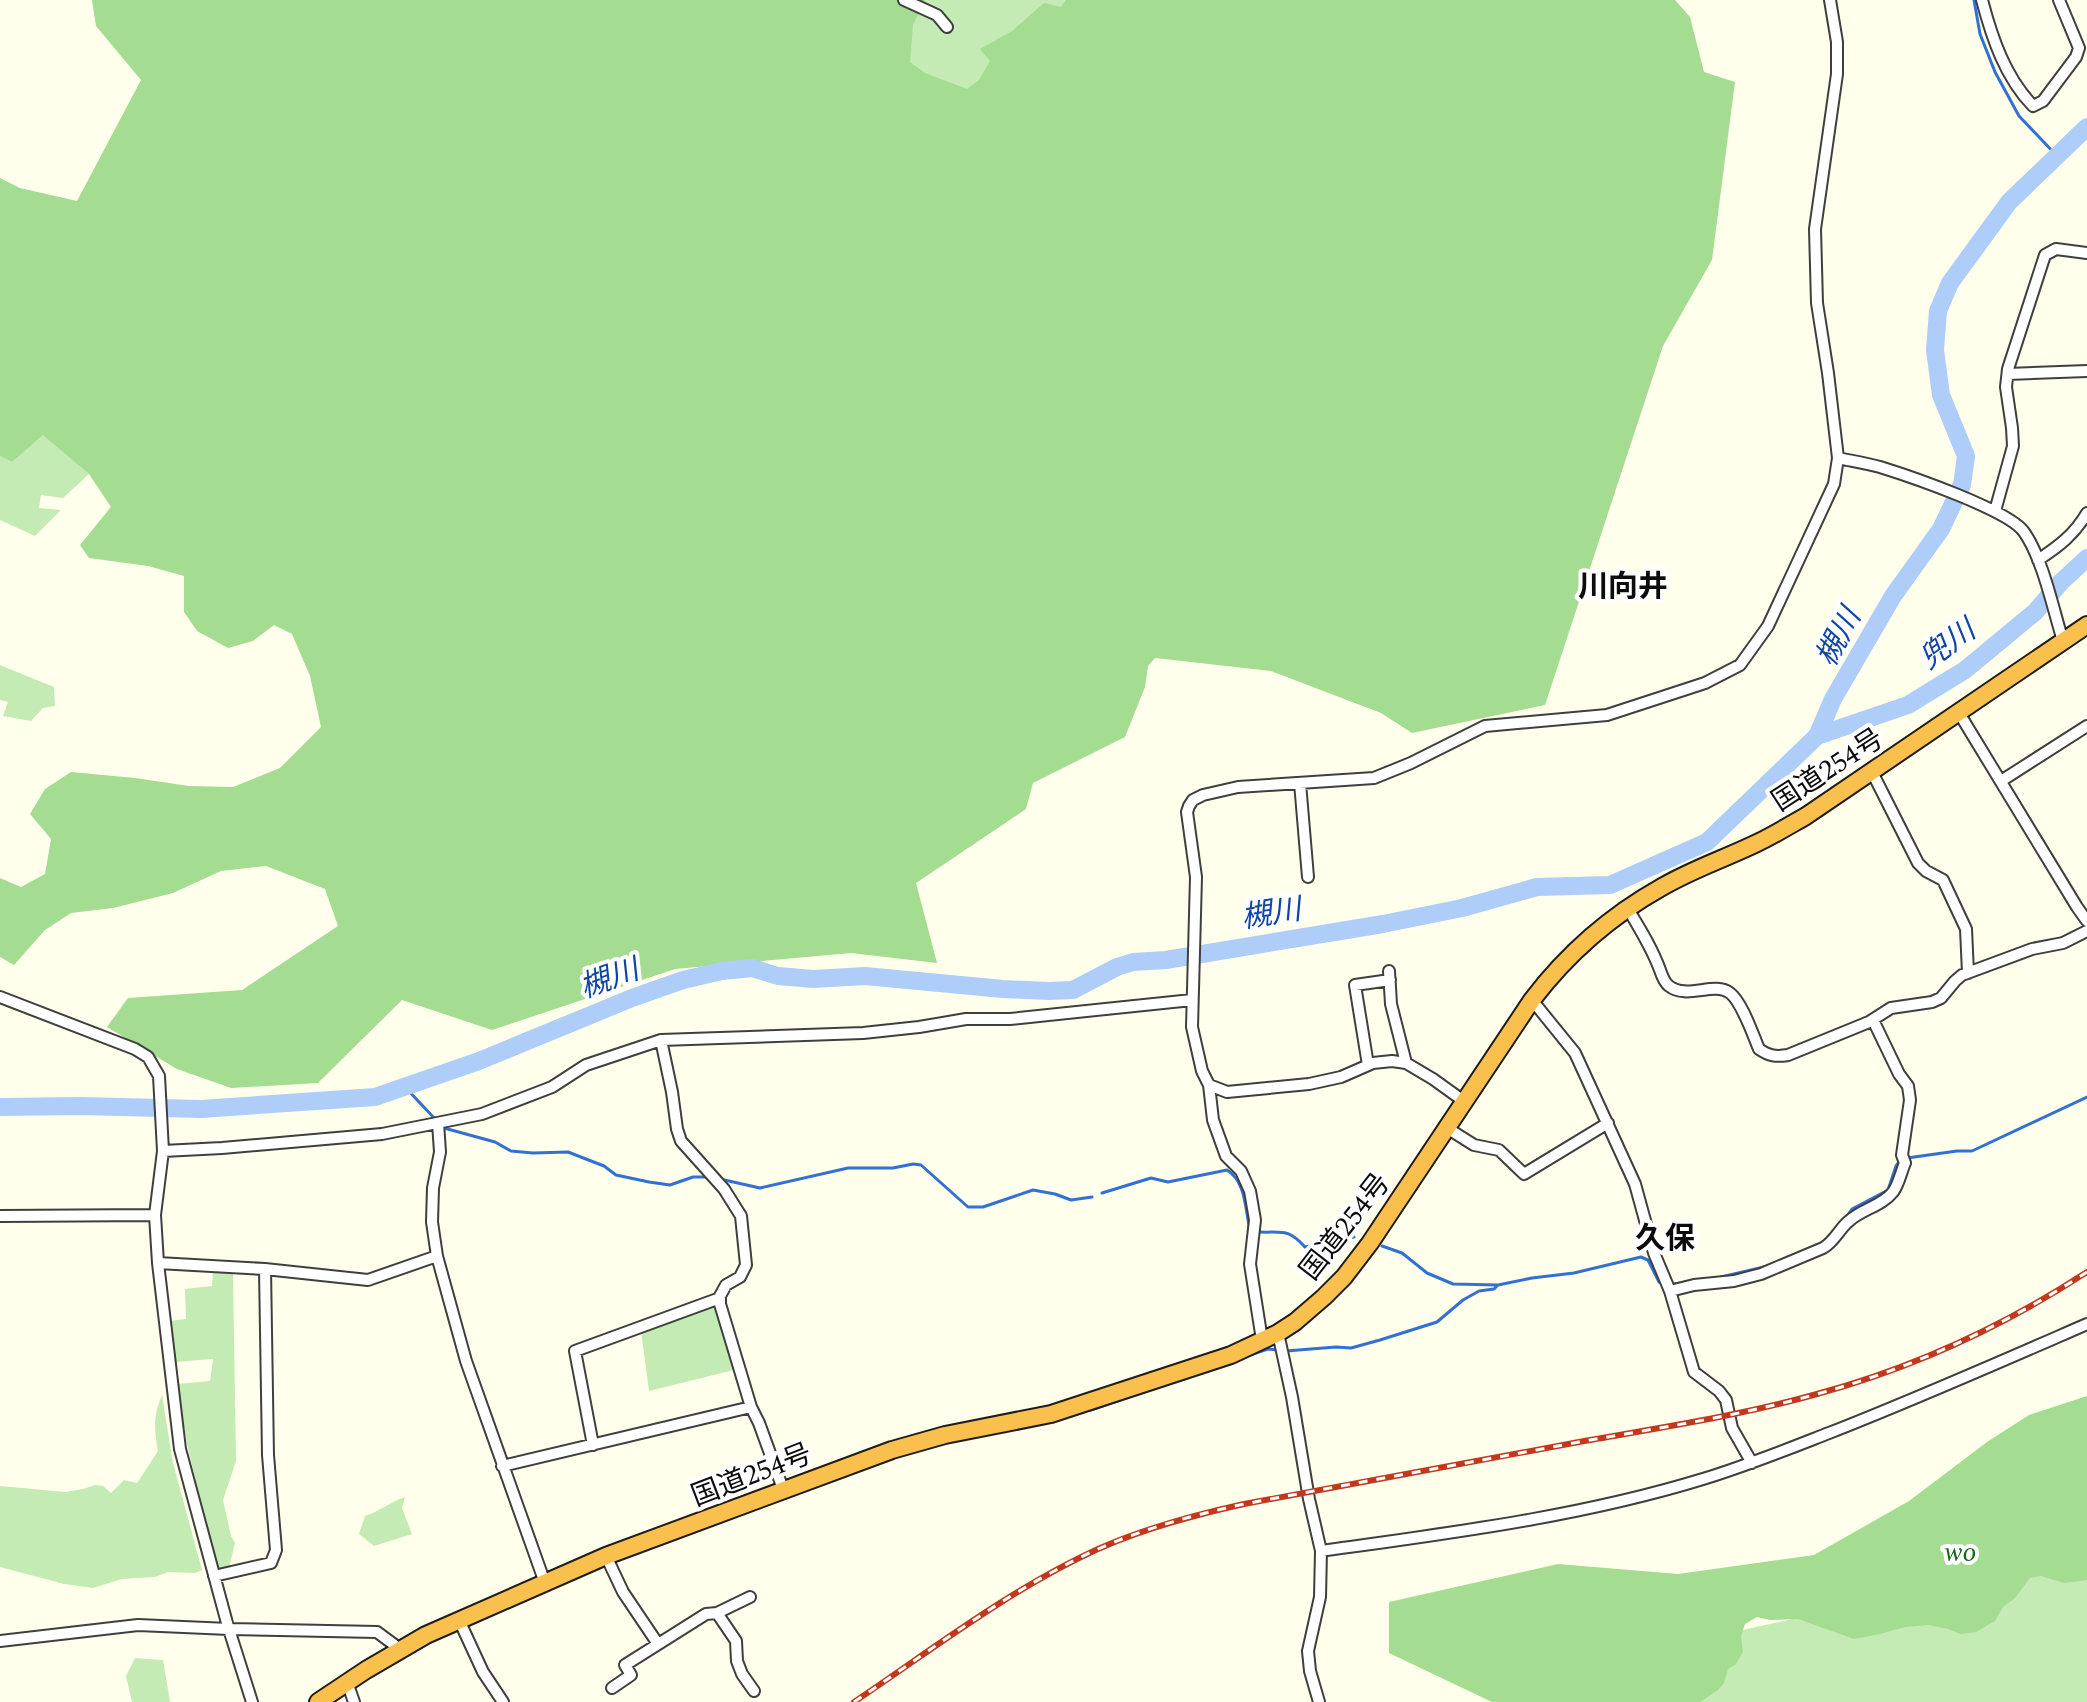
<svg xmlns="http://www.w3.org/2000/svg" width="2087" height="1702" viewBox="0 0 2087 1702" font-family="Spectral,'Noto Sans JP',serif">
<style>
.green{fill:#c5ebb4}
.forest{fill:#a4dc92}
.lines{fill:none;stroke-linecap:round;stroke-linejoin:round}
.stream{stroke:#3271d3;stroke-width:3}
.river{stroke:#aecdf9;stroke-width:18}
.minor-casing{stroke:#3f3f3f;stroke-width:14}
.highway-casing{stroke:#1d1d1d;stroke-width:20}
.minor{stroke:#fff;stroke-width:10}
.highway{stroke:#fac04e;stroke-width:16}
.rail-casing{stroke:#c2381f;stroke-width:6}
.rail{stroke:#fff;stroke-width:3;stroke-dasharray:9;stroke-linecap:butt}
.labels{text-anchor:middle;stroke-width:8;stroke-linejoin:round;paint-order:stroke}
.street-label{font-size:28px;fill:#0c0c0c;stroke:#fff}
.park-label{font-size:28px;font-style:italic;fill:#1a661a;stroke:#fff}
.neighbourhood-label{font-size:30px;font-weight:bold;fill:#0c0c0c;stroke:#fff}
.water-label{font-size:30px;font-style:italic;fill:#1145a3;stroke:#fff}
</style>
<rect width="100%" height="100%" fill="#ffffeb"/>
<path class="green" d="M 838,0 L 1101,0 L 971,97 L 921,87 Z
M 43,434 L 89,474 L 63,498 L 41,495 L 39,508 L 61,510 L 35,536 L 0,520 L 0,456 L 12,462 Z
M 0,665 L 54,687 L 55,706 L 43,708 L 31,721 L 3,716 L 8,702 L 0,700 Z
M 213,1271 L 233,1273 L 236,1461 L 223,1500 L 231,1536 L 235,1543 L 229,1568 L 222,1571 L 216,1567 L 187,1444 L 177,1384 L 210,1381 L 213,1359 L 175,1362 L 169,1321 L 186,1319 L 185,1289 L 212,1286 Z
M 710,1306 L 717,1308 L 738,1369 L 649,1391 L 641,1331 Z
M 162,1395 L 173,1463 L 202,1570 L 195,1573 L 168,1572 L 155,1577 L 122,1579 L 93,1588 L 64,1584 L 0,1567 L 0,1486 L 66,1492 L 83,1489 L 95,1485 L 103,1486 L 111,1493 L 124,1480 L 137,1483 L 158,1451 C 154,1429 153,1416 162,1395 Z
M 405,1497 L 402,1508 L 412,1534 L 374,1546 L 359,1534 L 365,1516 C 380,1511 390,1502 405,1497 Z
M 2087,1554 L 2087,1702 L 1632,1702 L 1661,1648 Z
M 135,1658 L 163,1660 L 170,1702 L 132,1702 L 126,1676 Z"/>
<path class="forest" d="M 92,0 L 925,0 L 913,25 L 910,62 L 925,73 L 967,89 L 979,80 L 990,61 L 980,49 L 1012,31 L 1044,3 L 1061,7 L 1066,0 L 1675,0 L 1690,17 L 1704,72 L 1735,82 L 1712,260 L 1663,346 L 1545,705 L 1412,733 L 1381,713 L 1271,671 L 1155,658 L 1148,666 L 1145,687 L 1125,737 L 1033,783 L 1026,809 L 916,883 L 937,963 L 851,953 L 675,969 L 492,1030 L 402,1000 L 318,1083 L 231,1088 L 177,1069 L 107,1027 L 128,998 L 242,990 L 338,926 L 325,889 L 266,866 L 221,871 L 173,893 L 113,908 L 71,913 L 45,930 L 14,965 L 0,957 L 0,878 L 21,887 L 45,874 L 51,839 L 30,814 L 45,789 L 71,772 L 135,778 L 189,786 L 233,787 L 280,768 L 321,727 L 310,676 L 292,634 L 274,625 L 253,641 L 228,648 L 197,631 L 184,612 L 184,576 L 148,566 L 89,558 L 80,545 L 111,507 L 89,474 L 43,435 L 12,462 L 0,456 L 0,178 L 20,188 L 77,201 L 141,80 L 96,26 Z
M 2087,1396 L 2087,1580 L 2064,1583 L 2041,1576 L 2030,1578 L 2015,1598 L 2003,1607 L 1995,1621 L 1976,1632 L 1961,1634 L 1948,1629 L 1929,1625 L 1905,1627 L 1880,1634 L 1854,1639 L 1798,1619 L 1770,1620 L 1757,1617 L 1745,1624 L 1741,1636 L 1743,1652 L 1736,1664 L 1728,1669 L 1724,1683 L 1718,1690 L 1700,1702 L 1492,1702 L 1389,1653 L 1389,1602 L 1558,1564 L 1678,1574 L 1814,1555 L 1909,1501 L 1987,1442 L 2029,1415 Z"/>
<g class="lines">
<path class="stream" d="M 1974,0 L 1980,34 L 1995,72 L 2019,116 L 2058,157
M 405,1087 L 436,1120
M 444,1128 L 495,1142 L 511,1151 L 533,1153 L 568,1152 L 604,1166 L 616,1175 L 649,1182 L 670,1185 L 693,1177 L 708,1177
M 1907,1158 L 1957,1151 L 1972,1151 L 2087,1097
M 720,1179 L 760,1188 L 848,1168 L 893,1168 L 913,1164 L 921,1165 L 968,1207 L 983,1207 L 1033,1190 L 1055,1194 L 1071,1200 L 1092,1197
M 1102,1193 L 1151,1178 L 1168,1182 L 1227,1170 C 1245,1181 1245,1206 1249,1225
M 1847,1216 L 1852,1209 L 1888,1190 L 1896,1166 L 1899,1162
M 1259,1232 C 1283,1233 1288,1228 1305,1247 L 1354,1237
M 1382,1246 L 1402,1253 L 1427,1273 L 1453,1284 L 1498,1285 L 1532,1278 L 1574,1273 L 1641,1257 L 1648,1260 L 1659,1282
M 1721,1277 L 1768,1266
M 1675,1284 L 1686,1282
M 1286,1351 L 1336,1347 L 1351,1348 L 1380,1340 L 1437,1322 L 1463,1300 L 1479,1291 L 1494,1289 L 1498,1285
M 1244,1357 L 1268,1349 L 1279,1350
M 1091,1410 L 1134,1395"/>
<path class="river" d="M 1817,736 L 1908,705 L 1965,670 L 2035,612 L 2061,582 L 2087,558
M 0,1107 L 80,1106 L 201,1109 L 375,1097 L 479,1061 L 632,998 L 683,980 L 722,971 L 752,968 L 778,976 L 813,979 L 865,976 L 1003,989 L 1049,991 L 1073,990 L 1117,967 L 1133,962 L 1166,960 L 1383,924 L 1462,908 L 1537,887 L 1610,885 L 1707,842 L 1817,736 L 1833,699 L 1893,596 L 1941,529 L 1962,485 L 1966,456 L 1941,395 L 1935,350 L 1938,311 L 1950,283 L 2009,202 L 2087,127"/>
<defs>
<path id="minor" d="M 904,0 L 937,15 L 947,27
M 1982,0 C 1992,38 2005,77 2033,106 L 2043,101 L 2076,57 L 2079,48 L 2059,0
M 2008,374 L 2087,371
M 1838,458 C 1852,461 1866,463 1880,467 C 1909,476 2009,510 2024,532 C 2043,559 2053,609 2063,641
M 1995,511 L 2013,446 L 2012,428 L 2006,387 L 2008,369 L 2045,255 L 2056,249 L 2087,253
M 2038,560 C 2059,546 2074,535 2087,513
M 1959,713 L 2077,907 L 2087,921
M 1872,772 L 1918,863 L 1926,871 L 1943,880 L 1966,929 L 1968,973
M 2001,781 L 2087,726
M 1300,783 L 1308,877
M 1628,909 C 1640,929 1652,948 1660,970 C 1662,976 1665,983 1669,986 C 1687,1000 1714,981 1730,993 C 1742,1002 1753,1035 1759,1049 C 1769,1056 1776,1057 1788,1055 L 1869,1022 L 1891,1008 L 1932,1002 L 1941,998 L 1955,981 L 1962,975 L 2032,949 L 2063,943 L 2087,931
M 1389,971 L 1391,1004 L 1406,1063
M 0,997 L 135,1049 L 148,1057 L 159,1076 L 163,1151 L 155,1215 L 158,1263 L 180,1449 L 227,1623 L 252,1702
M 1532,1000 L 1575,1053 L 1635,1184 L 1654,1253 L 1670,1291 L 1694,1372 L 1719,1391 L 1726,1400 L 1732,1428 L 1752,1463
M 661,1040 L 672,1092 L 677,1129 L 681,1141 L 724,1189 L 741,1216 L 746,1265 L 740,1277 L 726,1285 L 720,1296 L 720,1304 L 751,1407 L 759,1423 L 783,1489
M 1368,1065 L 1355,985 L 1390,980
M 1209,1085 L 1227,1092 L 1309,1084 L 1341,1077 L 1373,1063 L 1392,1061 L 1406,1063 L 1433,1079 L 1465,1102
M 438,1123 L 440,1152 L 433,1188 L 432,1222 L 437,1256 L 466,1361 L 545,1583
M 1447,1128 L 1474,1145 L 1499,1150 L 1524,1174 L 1608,1123
M 163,1151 L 222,1148 L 382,1134 L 482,1114 L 552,1087 L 586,1065 L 661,1040 L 863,1033 L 919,1027 L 966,1019 L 1010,1019 L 1192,1000
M 0,1216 L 155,1215
M 158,1263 L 265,1269 L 368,1280 L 437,1256
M 1670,1291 L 1694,1285 L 1734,1281 L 1761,1274 L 1823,1248 C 1835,1241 1839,1229 1849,1221 C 1862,1209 1882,1206 1893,1192 C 1899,1184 1901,1172 1905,1163 L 1902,1155 L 1910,1100 L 1908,1086 L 1899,1074 L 1873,1020
M 1278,1333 L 1292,1397 L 1309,1499 L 1321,1551 L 1320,1597 L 1308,1651 L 1310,1671 L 1319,1702
M 1262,1340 L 1250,1264 L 1255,1220 L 1250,1191 L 1241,1171 L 1226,1156 L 1213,1120 L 1209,1085 L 1202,1071 L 1192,1027 L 1196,877 L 1187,812 L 1189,806 L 1193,800 L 1203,795 L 1238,787 L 1374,778 L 1411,763 L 1485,726 L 1607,715 L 1705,683 L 1740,665 L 1768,626 L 1834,484 L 1838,458 L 1828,373 L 1817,303 L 1815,229 L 1837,74 L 1837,42 L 1830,0
M 593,1445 L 575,1351 L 720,1298
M 502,1466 L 751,1407
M 1321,1551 C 1450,1533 1579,1517 1703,1479 C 1746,1466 1788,1449 1829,1433 C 1916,1399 2002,1361 2087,1324
M 606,1556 L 623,1592 L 658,1644
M 214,1576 L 271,1563 L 276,1550 L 268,1455 L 265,1269
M 717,1613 L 736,1641 L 737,1661 L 742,1674 L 754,1691
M 459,1620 L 483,1672 L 503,1702
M 0,1641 L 138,1625 L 229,1629 L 377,1632 L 400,1649
M 347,1682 L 354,1702
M 612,1688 L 631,1675 L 625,1665 L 706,1614 L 717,1613 L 750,1597"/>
<path id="highway" d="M 318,1702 L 366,1670 L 426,1635 L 606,1556 L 892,1450 L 945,1435 L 1051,1414 L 1231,1355 L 1278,1333 L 1295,1322 L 1324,1297 L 1344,1277 L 1370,1243 L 1532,1000 C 1567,954 1612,915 1662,887 C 1693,869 1726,858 1757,843 C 1774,835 1790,825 1806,816 L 2087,625"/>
</defs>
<use href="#minor" class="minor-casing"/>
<use href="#highway" class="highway-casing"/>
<use href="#minor" class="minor"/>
<use href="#highway" class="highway"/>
<defs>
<path id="rail" d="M 854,1702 C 933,1649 1012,1588 1098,1549 C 1145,1528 1194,1515 1244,1504 C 1356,1483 1467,1463 1579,1442 C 1658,1428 1739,1416 1817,1394 C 1913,1368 2004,1326 2087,1272"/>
</defs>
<use href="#rail" class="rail-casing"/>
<use href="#rail" class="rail"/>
</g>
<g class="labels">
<g class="street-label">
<text transform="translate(1827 769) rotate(-33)" y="10">国道254号</text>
<text transform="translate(1344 1226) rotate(-52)" y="10">国道254号</text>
<text transform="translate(751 1474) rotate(-21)" y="10">国道254号</text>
</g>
<g class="park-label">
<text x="1960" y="1561">wo</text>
</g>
<g class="neighbourhood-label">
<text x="1623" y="596">川向井</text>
<text x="1665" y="1248">久保</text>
</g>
<g class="water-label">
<text transform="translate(1838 637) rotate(-62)" y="10">槻川</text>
<text transform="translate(1947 644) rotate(-36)" y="10">兜川</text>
<text transform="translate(1271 913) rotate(-9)" y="10">槻川</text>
<text transform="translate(609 978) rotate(-20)" y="10">槻川</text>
</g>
</g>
</svg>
